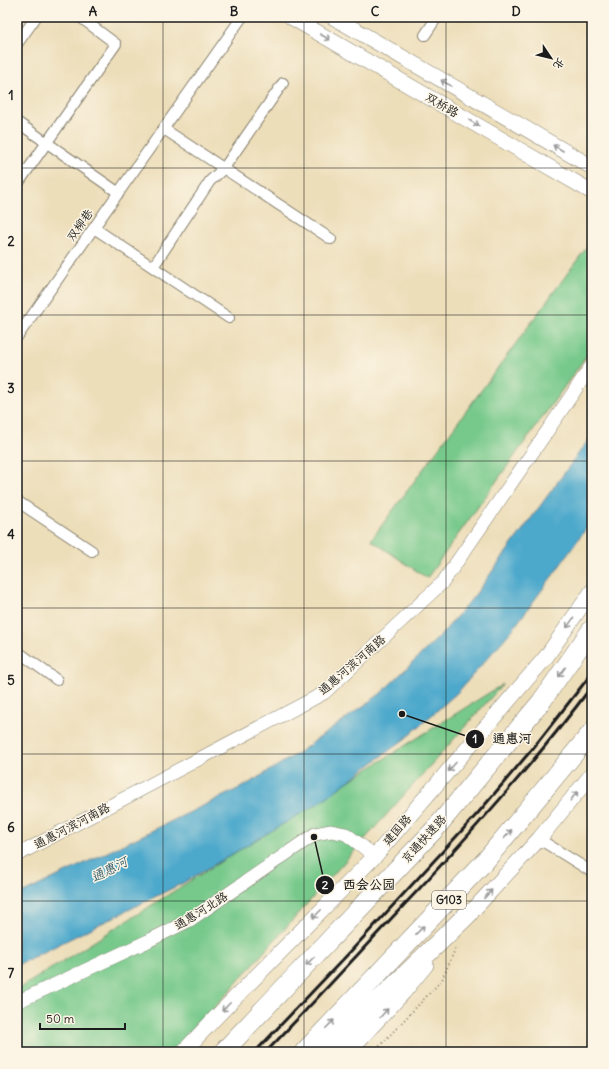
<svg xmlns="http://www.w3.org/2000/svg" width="609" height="1069" viewBox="0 0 609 1069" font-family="Delius,'LXGW WenKai TC',sans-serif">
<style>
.green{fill:#77c98b;stroke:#4a7254}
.water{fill:#4ea9cc;stroke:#356274}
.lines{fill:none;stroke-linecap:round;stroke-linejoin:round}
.minor-casing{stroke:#847d6b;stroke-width:12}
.tertiary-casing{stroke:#847d6b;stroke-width:14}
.secondary-casing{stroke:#847d6b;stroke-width:16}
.motorway-casing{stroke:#847d6b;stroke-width:20}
.path{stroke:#847d6b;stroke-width:2;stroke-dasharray:1 3;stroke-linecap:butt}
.minor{stroke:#fff;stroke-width:10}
.tertiary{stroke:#fff;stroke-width:13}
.secondary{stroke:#fff;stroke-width:15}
.motorway{stroke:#fff;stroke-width:19}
.rail{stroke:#1c1c1c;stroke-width:3}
.oneway{stroke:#999}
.grid{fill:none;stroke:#1c1c1c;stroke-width:1;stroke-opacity:0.55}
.labels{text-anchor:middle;stroke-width:3;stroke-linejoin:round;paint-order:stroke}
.shield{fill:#fcf5e5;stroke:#5f5d58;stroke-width:1}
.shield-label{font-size:11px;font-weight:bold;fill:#1c1c1c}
.street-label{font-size:12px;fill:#1c1c1c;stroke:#fcf5e5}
.water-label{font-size:13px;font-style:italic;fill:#325b6b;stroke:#fcf5e5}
.leader{fill:none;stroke:#1c1c1c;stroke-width:1.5}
.callout-dot{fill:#1c1c1c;stroke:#fcf5e5;stroke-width:1.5}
.mark-label{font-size:12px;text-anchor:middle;font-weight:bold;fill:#fff}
.callout-label{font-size:13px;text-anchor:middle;font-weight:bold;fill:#1c1c1c;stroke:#fcf5e5;stroke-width:3;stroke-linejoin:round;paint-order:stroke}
.neatline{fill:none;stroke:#1c1c1c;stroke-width:1.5}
.grid-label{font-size:13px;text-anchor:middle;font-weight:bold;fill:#1c1c1c}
</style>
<rect width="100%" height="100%" fill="#fcf5e5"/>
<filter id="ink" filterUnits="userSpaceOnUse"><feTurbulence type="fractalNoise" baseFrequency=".025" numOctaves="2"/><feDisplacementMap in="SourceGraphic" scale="8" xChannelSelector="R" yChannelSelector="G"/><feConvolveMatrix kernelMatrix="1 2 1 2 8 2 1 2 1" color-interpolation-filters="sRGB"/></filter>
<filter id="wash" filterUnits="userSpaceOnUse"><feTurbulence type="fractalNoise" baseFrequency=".012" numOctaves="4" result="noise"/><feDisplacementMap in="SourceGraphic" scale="16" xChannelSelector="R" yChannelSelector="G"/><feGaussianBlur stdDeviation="0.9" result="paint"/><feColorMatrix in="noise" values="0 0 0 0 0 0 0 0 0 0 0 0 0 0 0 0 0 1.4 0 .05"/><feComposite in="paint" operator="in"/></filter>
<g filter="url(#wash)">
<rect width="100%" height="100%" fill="#eddeba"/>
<path class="green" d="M 592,240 L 592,345 L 585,358 L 427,578 L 371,540 Z
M 503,684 L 175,1052 L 17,1052 L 17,990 Z"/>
<path class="water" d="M 592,435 L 592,520 L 556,571 L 513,629 L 458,692 L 406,738 L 319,803 L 183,883 L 17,965 L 17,896 L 246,785 L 298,753 L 380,694 L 441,635 L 475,595 Z"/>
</g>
<g filter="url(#ink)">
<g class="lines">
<defs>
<path id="minor" d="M 425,35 L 437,17
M 17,44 L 36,17
M 17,122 L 119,193
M 164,129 L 331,239
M 17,185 L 116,44 L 80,17
M 94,228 L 229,318
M 153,267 L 210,181 L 224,168 L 283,83
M 17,337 L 242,17
M 17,501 L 92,551
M 17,651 L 57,680
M 539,839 L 592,872"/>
<path id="tertiary" d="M 17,855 L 324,693 L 443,582 L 548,430 L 592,365
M 17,1002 L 148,941 L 190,920 L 315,834 L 331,831 L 346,834 L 375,856"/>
<path id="secondary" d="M 291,17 L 592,192
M 333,17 L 592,167
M 462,922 L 539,839 L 592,774
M 183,1052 L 217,1016 L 375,856 L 546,657 L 592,591
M 348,1052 L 403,993 L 426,965"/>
<path id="motorway" d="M 223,1052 L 435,829 L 541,702 L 592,629
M 304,1052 L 486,860 L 592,732
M 326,1052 L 469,913"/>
</defs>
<use href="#minor" class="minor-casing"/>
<use href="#tertiary" class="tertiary-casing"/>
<use href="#secondary" class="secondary-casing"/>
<use href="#motorway" class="motorway-casing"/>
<path class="path" d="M 374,1052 L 442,980 L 456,947"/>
<use href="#minor" class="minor"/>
<use href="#tertiary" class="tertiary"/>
<use href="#secondary" class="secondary"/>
<use href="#motorway" class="motorway"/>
<path class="rail" d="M 255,1052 L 351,951 L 478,813 L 534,747 L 592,673
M 266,1052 C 318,998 368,943 419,889 C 480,823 539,757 592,686"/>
</g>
<defs><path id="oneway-shaft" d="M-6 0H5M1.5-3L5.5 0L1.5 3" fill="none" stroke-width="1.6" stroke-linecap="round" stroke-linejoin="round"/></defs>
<g class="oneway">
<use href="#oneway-shaft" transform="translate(325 37) rotate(30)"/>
<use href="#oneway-shaft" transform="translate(446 83) rotate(-150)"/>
<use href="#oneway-shaft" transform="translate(474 123) rotate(30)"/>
<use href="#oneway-shaft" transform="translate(558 148) rotate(-150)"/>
<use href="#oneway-shaft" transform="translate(570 623) rotate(125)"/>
<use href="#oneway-shaft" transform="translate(562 672) rotate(125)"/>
<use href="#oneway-shaft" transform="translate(452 767) rotate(131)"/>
<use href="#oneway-shaft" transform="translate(574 796) rotate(-51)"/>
<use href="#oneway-shaft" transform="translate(508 834) rotate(-50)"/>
<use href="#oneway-shaft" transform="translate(488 894) rotate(-47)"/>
<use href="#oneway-shaft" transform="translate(317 914) rotate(135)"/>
<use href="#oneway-shaft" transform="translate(420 930) rotate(-46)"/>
<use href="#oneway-shaft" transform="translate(310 961) rotate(134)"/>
<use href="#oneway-shaft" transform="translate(226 1007) rotate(135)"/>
<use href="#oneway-shaft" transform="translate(384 1013) rotate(-48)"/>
<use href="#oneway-shaft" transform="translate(330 1024) rotate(-46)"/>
</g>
</g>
<path class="grid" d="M 163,17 L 163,1052M 304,17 L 304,1052M 446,17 L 446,1052M 17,168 L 592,168M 17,315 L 592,315M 17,461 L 592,461M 17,608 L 592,608M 17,754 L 592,754M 17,901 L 592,901"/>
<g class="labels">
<rect class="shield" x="432" y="891" width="34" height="18" rx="3"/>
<g class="shield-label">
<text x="449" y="904">G103</text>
</g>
<g class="street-label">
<text transform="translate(442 105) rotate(30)" y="4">双桥路</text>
<text transform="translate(80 225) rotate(-55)" y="4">双柳巷</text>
<text transform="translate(352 665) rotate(-41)" y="4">通惠河滨河南路</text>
<text transform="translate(72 826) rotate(-28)" y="4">通惠河滨河南路</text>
<text transform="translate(397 830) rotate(-49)" y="4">建国路</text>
<text transform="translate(424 839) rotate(-48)" y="4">京通快速路</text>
<text transform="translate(201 911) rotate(-32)" y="4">通惠河北路</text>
</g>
<g class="water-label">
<text transform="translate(109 869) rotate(-27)" y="5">通惠河</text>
</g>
</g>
<path class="leader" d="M402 714L475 739M314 837L325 885"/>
<g class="callout-dot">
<circle cx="402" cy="714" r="4"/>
<circle cx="314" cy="837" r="4"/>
<circle cx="475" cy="739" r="10"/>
<circle cx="325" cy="885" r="10"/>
</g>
<g class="mark-label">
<text x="475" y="743">1</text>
<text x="325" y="889">2</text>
</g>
<g class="callout-label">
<text x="512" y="743">通惠河</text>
<text x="369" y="889">西会公园</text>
</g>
<rect width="609" height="1069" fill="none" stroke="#fcf5e5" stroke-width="44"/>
<g transform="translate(551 58) rotate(125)" stroke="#fcf5e5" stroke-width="3" paint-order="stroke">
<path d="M0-3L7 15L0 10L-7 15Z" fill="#1c1c1c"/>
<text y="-6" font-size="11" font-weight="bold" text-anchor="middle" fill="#1c1c1c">北</text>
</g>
<path d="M40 1023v6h85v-6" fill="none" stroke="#1c1c1c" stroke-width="2"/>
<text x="46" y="1023" font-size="12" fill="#1c1c1c" stroke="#fcf5e5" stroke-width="3" paint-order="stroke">50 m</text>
<rect x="22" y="22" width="565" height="1025" class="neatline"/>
<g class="grid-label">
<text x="93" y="16">A</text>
<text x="234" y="16">B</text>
<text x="375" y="16">C</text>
<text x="516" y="16">D</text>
<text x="11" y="100">1</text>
<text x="11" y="246">2</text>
<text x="11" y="393">3</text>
<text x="11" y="539">4</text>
<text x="11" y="685">5</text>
<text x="11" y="832">6</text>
<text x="11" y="978">7</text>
</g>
</svg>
